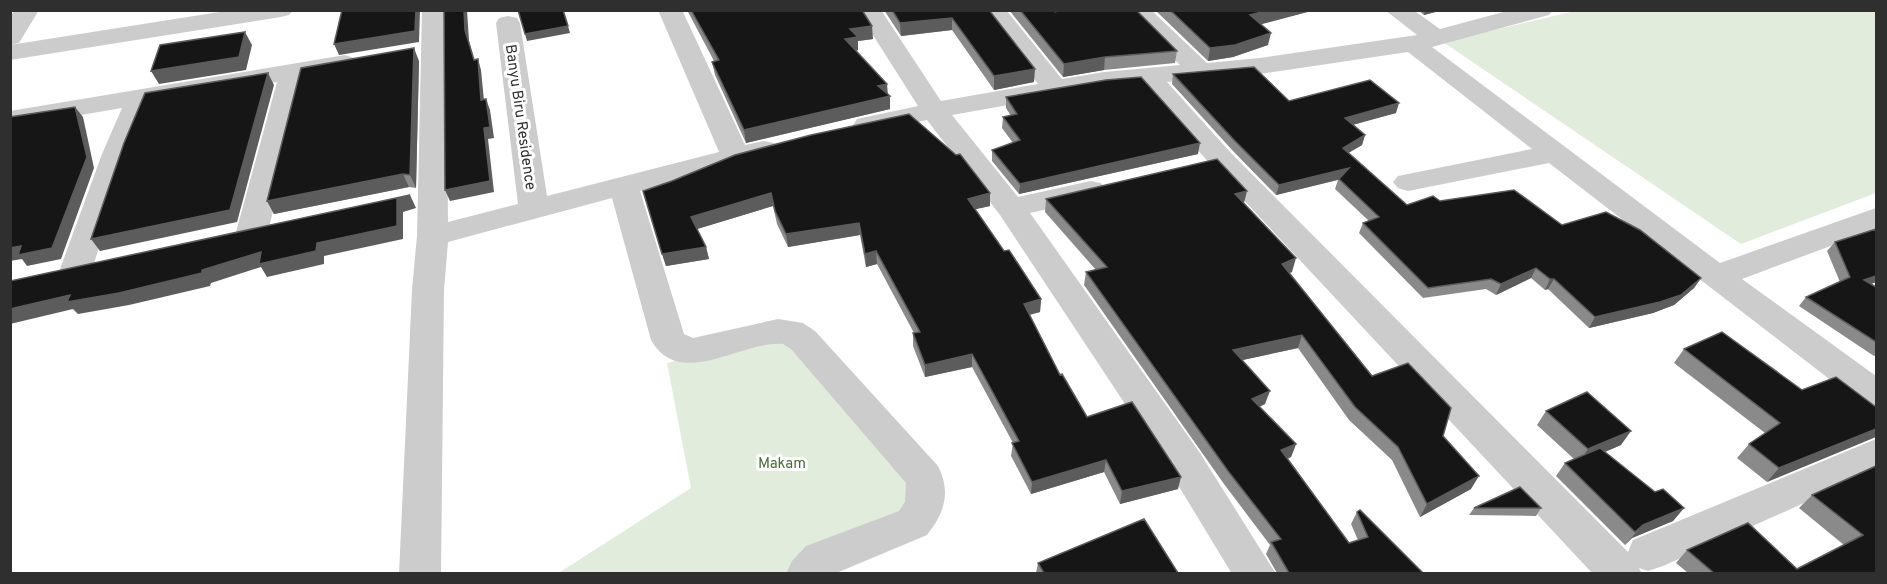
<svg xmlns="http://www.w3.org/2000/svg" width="1887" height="584" viewBox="0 0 1887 584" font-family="Overpass,sans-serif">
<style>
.green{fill:#e2ecdc}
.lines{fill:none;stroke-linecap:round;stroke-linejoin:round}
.minor{fill:#ccc;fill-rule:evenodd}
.wall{fill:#8a8a8a}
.shaded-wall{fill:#5c5c5c}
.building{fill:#161616;stroke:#5c5c5c;stroke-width:1.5}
.labels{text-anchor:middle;stroke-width:6;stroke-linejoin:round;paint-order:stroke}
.street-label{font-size:15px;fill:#2f2f2f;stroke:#fff}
.park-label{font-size:15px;fill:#4b6a3c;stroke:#fff}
</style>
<rect width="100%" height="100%" fill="#fff"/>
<path class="green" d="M 1575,11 L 1876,11 L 1876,193 L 1741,244 L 1443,42 Z
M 778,335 L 905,459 L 912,514 L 796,573 L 557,574 L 691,488 L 667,363 Z"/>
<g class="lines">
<path class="minor" d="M 15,10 L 39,10 L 19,43 L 10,45 L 10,17 Z
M 232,10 L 293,10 L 289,15 L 281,17 L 10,60 L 10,45 Z
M 422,10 L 446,10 L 448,222 L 518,204 L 496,23 L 499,18 L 508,16 L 517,18 L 520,23 L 547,196 L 719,152 L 658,10 L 682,10 L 745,145 L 764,141 L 774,143 L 778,149 L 774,155 L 640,191 L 684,334 L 693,338 L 778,319 L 803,323 L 815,331 L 938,466 C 951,491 945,513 927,535 L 834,574 L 786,574 L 792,561 L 806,546 L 899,511 L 905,502 L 906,483 L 791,349 L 783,344 C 742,340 680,391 651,340 L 612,198 L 448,242 L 444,290 L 441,574 L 399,574 L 412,290 L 417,236 Z
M 857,10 L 881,10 L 941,101 L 1038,84 L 981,10 L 1006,10 L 1062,79 L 1104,72 L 1180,65 L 1125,10 L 1151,10 L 1207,63 L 1260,58 L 1417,35 L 1385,10 L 1413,10 L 1440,29 L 1511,10 L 1553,10 L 1549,15 L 1432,47 L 1720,263 L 1876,208 L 1876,229 L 1742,279 L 1876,376 L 1876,409 L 1863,405 L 1549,163 L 1408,191 L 1398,188 L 1393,182 L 1398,176 L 1532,149 L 1408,52 L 1260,74 L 1167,82 L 1231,153 L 1628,552 L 1633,540 L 1876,439 L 1876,471 L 1663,566 L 1648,571 L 1639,568 L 1642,574 L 1593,574 L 1211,165 L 1140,85 L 1104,88 L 952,115 L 1018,197 L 1091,181 L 1101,183 L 1106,190 L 1101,197 L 1030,213 L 1200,453 L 1276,574 L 1232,574 L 1172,475 L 1000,215 L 927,120 L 867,133 L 857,131 L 853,125 L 857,119 L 918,106 Z
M 345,55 L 354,58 L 358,63 L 354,68 L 305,77 L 268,232 L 263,239 L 252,242 L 241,239 L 236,232 L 277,82 L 151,103 L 130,154 L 92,269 L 87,277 L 76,280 L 65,277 L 60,269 L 102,154 L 122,108 L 10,127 L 10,111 Z"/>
</g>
<path class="wall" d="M 687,10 L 862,10 L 873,39 L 858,41 L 858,50 L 856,51 L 890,96 L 890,109 L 746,143 L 715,75 L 712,62 L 714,61 Z
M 884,10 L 989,10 L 1034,82 L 994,90 L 952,30 L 901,36 Z
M 1009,10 L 1053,10 L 1055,12 L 1177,51 L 1175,63 L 1104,70 L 1063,77 Z
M 1155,10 L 1315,10 L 1260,24 L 1268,45 L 1233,57 L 1208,61 Z
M 1418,10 L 1443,10 L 1424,15 Z
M 419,61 L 416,188 L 409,187 L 274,214 L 267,201 Z
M 1173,74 L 1289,101 L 1396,113 L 1353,124 L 1365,135 L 1362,145 L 1348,153 L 1407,205 L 1440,201 L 1562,225 L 1701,278 L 1694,288 L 1674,305 L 1653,313 L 1589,328 L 1548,289 L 1545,290 L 1531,278 L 1496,295 L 1486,289 L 1423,298 L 1359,233 L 1363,223 L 1369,221 L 1335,189 L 1338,180 L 1276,195 L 1233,151 L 1172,84 Z
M 1006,97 L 1198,154 L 1019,194 L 992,161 L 992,150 L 1013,143 L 1002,128 L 1003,117 L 1011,116 L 1006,108 Z
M 643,191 L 990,193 L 990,206 L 975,209 L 1004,251 L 1041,299 L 1040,312 L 1030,315 L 1060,375 L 1087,417 L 1178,489 L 1120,504 L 1104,472 L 1031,494 L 1011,456 L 1013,443 L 972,367 L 925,377 L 913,346 L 913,333 L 914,333 L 877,264 L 866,267 L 860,235 L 788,247 L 777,224 L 773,206 L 697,229 L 706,247 L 709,259 L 666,266 Z
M 1046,199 L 1244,203 L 1292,272 L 1289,273 L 1372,376 L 1443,436 L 1471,489 L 1420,517 L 1392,460 L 1349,420 L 1298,348 L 1242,360 L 1265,404 L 1259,407 L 1296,444 L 1291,457 L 1288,459 L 1349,543 L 1358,540 L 1351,524 L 1357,512 L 1423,573 L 1277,573 L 1266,554 L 1270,545 L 1224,484 L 1084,285 L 1086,272 L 1096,270 L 1045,212 Z
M 1835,242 L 1876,282 L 1871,284 L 1876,287 L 1876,355 L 1874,356 L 1799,306 L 1806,297 L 1840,282 L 1827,251 Z
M 1684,349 L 1802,390 L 1876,407 L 1767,482 L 1737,458 L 1749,444 L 1765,433 L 1674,363 Z
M 1546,411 L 1621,445 L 1605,452 L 1655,492 L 1684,508 L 1673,521 L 1632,538 L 1625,545 L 1556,476 L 1565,463 L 1574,459 L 1537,425 Z
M 1876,466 L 1876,573 L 1688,573 L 1676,563 L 1687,550 L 1797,569 L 1844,545 L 1799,508 L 1812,495 Z
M 1474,508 L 1541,508 L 1536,516 L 1469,515 Z
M 1038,563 L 1178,573 L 1036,573 Z"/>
<path class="shaded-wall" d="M 416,10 L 420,10 L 419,42 L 339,55 L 334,44 Z
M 464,10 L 467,10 L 469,41 L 477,71 L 465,30 Z
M 1270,10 L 1315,10 L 1247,28 L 1250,15 Z
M 1425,10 L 1443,10 L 1424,15 Z
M 952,18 L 952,30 L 901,36 L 900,23 Z
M 568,26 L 570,33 L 527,41 L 525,34 Z
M 872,26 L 873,39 L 858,41 L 858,50 L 846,52 L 845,39 L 850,29 Z
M 245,32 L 252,45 L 246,70 L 159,84 L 151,71 Z
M 1271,33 L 1268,45 L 1233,57 L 1208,61 L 1210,48 Z
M 414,48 L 419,61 L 416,188 L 410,175 Z
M 1105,57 L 1104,70 L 1063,77 L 1064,64 Z
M 478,59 L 481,70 L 485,111 L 481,100 Z
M 1035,69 L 1034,82 L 994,90 L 994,76 Z
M 268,73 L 274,85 L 237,222 L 100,251 L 91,239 Z
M 887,84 L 888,96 L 890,96 L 890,109 L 746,143 L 744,130 L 878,86 Z
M 486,99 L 490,110 L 494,138 L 488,139 L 494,192 L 450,201 L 445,190 L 484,128 Z
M 1399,103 L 1396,113 L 1342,128 L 1345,118 Z
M 75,107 L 83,117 L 94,168 L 61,259 L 27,266 L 22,259 L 10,261 L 10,248 L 21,246 Z
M 1365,135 L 1362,145 L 1340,158 L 1343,148 Z
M 1200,143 L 1198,154 L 1019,194 L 1020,184 Z
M 1349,168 L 1345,178 L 1276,195 L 1279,185 Z
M 403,174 L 409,187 L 274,214 L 267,201 Z
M 1247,191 L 1244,203 L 1235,194 Z
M 771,193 L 773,206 L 694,230 L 691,217 Z
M 990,193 L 990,206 L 968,211 L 968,199 Z
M 410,195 L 416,208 L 403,212 L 403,239 L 324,256 L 324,264 L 267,277 L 261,267 L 211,283 L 210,286 L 129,305 L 78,314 L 73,309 L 10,324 L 10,309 L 70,295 L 202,270 L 261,252 L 317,243 L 397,199 Z
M 859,223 L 860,235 L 788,247 L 786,234 Z
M 706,247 L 709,259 L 666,266 L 662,254 Z
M 876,251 L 877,264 L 866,267 L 865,254 Z
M 1296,258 L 1292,272 L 1278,277 L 1282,264 Z
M 1536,268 L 1531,278 L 1496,295 L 1501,284 Z
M 1876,276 L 1876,282 L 1856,290 L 1864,280 Z
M 1701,278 L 1694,288 L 1674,305 L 1653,313 L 1589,328 L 1595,317 Z
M 1550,279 L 1554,279 L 1548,289 L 1545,290 Z
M 1041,299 L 1040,312 L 1023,316 L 1024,304 Z
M 1302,335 L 1298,348 L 1229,363 L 1233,350 Z
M 972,354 L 972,367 L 925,377 L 925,365 Z
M 1270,391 L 1265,404 L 1248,412 L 1252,399 Z
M 1876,429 L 1876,437 L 1767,482 L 1779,468 Z
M 1631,431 L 1621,445 L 1578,463 L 1588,449 Z
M 1296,444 L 1291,457 L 1276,462 L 1281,450 Z
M 1106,460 L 1104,472 L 1031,494 L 1032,482 Z
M 1479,476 L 1471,489 L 1420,517 L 1427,504 Z
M 1181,477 L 1178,489 L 1120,504 L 1122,491 Z
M 1684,508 L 1673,521 L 1632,538 L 1625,545 L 1643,525 Z"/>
<path class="building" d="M 342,10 L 416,10 L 415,31 L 334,44 Z
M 444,10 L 464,10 L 465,30 L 474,60 L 478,59 L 481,100 L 486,99 L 490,127 L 484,128 L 490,181 L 445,190 Z
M 518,10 L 563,10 L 568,26 L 525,34 Z
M 691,10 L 862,10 L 872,26 L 850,29 L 858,37 L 845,39 L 887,84 L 878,86 L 890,96 L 744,130 L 712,62 L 719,60 Z
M 892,10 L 989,10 L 1035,69 L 994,76 L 952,18 L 900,23 Z
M 1020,10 L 1053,10 L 1055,12 L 1061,10 L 1136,10 L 1177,51 L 1105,57 L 1064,64 Z
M 1170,10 L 1270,10 L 1250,15 L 1271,33 L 1235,45 L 1210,48 Z
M 245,32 L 239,57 L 151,71 L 160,45 Z
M 414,48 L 410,175 L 403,174 L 267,201 L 301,68 Z
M 1254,67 L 1289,101 L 1370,80 L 1399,103 L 1345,118 L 1365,135 L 1343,148 L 1407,205 L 1433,196 L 1440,201 L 1514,190 L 1562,225 L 1606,212 L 1640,230 L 1701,278 L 1681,295 L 1660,302 L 1595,317 L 1554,279 L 1550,279 L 1536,268 L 1501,284 L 1491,279 L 1428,288 L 1363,223 L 1379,217 L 1339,179 L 1349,168 L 1279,185 L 1235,141 L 1173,74 Z
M 268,73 L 230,210 L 91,239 L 124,143 L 145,93 Z
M 1141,77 L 1200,143 L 1020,184 L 992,150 L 1020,140 L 1003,117 L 1017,114 L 1006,97 L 1106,80 Z
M 75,107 L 87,157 L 52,248 L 18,255 L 21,246 L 10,248 L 10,117 Z
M 909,114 L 956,155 L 960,154 L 990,193 L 968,199 L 1004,251 L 1009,250 L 1041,299 L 1024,304 L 1060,375 L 1062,374 L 1087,417 L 1132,402 L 1181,477 L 1122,491 L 1106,460 L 1032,482 L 1012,443 L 1019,441 L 972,354 L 925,365 L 913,333 L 920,332 L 876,251 L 865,254 L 859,223 L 786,234 L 775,211 L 771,193 L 691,217 L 706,247 L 662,254 L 643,191 L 672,181 L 735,155 L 811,135 Z
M 1217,159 L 1247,191 L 1235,194 L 1296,258 L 1282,264 L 1372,376 L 1408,363 L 1451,408 L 1443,436 L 1479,476 L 1427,504 L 1398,447 L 1355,407 L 1302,335 L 1233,350 L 1270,391 L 1252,399 L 1296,444 L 1281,450 L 1349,543 L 1368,537 L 1357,512 L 1360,510 L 1423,573 L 1289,573 L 1271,542 L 1281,539 L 1228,471 L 1086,272 L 1107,267 L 1046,199 Z
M 410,195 L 397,199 L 397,226 L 317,243 L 316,251 L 259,264 L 261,252 L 202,270 L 202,273 L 119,293 L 67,302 L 70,295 L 10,309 L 10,281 Z
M 1876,229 L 1876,276 L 1864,280 L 1876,287 L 1876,342 L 1806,297 L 1850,277 L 1835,242 Z
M 1722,332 L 1802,390 L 1836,377 L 1876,407 L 1876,429 L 1779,468 L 1749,444 L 1780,423 L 1684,349 Z
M 1587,392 L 1631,431 L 1588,449 L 1546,411 Z
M 1600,448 L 1655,492 L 1663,489 L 1684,508 L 1643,525 L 1635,532 L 1565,463 Z
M 1876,466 L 1876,573 L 1714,573 L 1687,550 L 1748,523 L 1797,569 L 1863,535 L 1812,495 Z
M 1520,487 L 1541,508 L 1474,508 Z
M 1144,519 L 1178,573 L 1044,573 L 1038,563 Z"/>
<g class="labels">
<g class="street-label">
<text transform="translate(521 117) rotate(82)" y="5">Banyu Biru Residence</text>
</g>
<g class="park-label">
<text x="782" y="468">Makam</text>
</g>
</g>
<rect width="1887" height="584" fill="none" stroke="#2f2f2f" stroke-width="24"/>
</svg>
